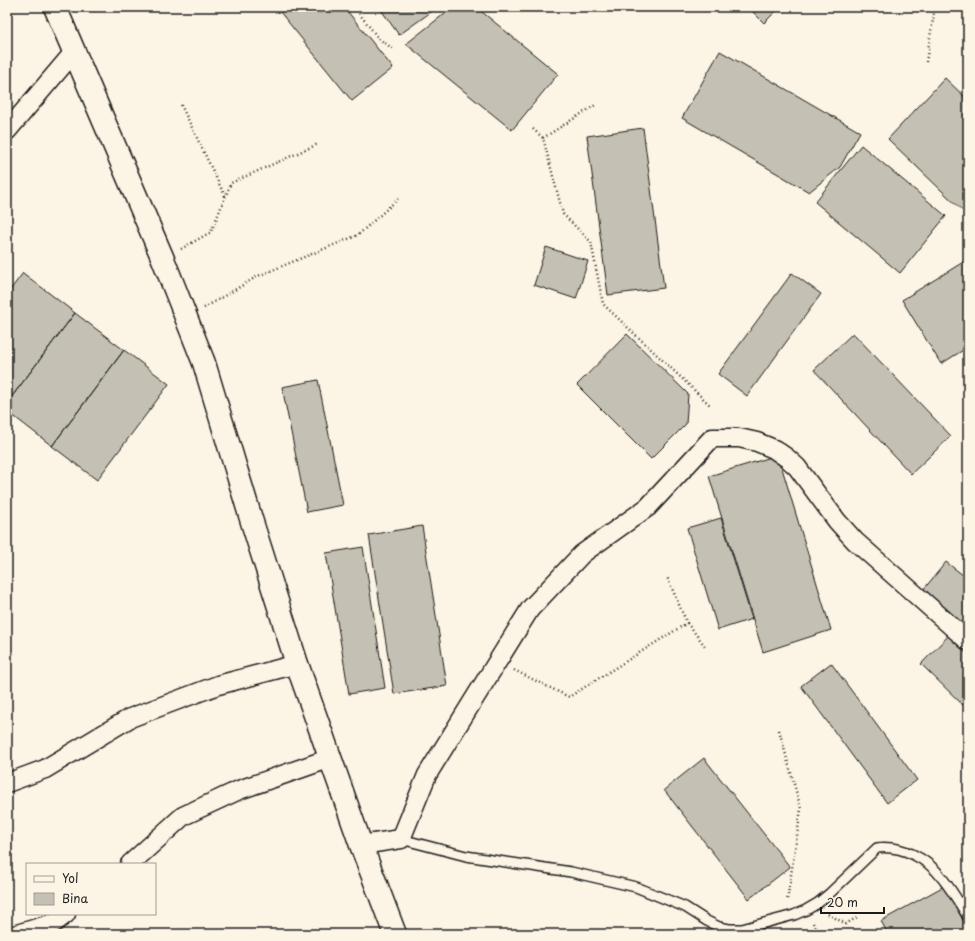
<svg xmlns="http://www.w3.org/2000/svg" width="975" height="941" viewBox="0 0 975 941" font-family="'Playpen Sans',sans-serif">
<style>
.building{fill:#c4c0b3;stroke:#1c1c1c}
.lines{fill:none;stroke-linecap:round;stroke-linejoin:round}
.lane-casing{stroke:#1c1c1c;stroke-width:12}
.street-casing{stroke:#1c1c1c;stroke-width:21}
.secondary-casing{stroke:#1c1c1c;stroke-width:25}
.path{stroke:#1c1c1c;stroke-width:2.5;stroke-dasharray:1 3;stroke-linecap:butt}
.lane{stroke:#fcf5e5;stroke-width:9}
.street{stroke:#fcf5e5;stroke-width:18}
.secondary{stroke:#fcf5e5;stroke-width:22}
</style>
<rect width="100%" height="100%" fill="#fcf5e5"/>
<filter id="ink" filterUnits="userSpaceOnUse"><feTurbulence type="fractalNoise" baseFrequency=".025" numOctaves="2"/><feDisplacementMap in="SourceGraphic" scale="8" xChannelSelector="R" yChannelSelector="G"/><feConvolveMatrix kernelMatrix="1 2 1 2 8 2 1 2 1" color-interpolation-filters="sRGB"/></filter>
<g filter="url(#ink)">
<path class="building" d="M 276,7 L 344,7 L 393,68 L 352,101 Z
M 379,7 L 438,7 L 399,35 Z
M 453,7 L 476,7 L 558,74 L 512,130 L 406,44 Z
M 748,7 L 780,7 L 764,23 Z
M 720,51 L 860,132 L 840,167 L 809,192 L 682,118 Z
M 945,78 L 968,100 L 968,216 L 888,139 Z
M 643,128 L 664,288 L 608,295 L 587,136 Z
M 861,145 L 946,216 L 900,273 L 815,202 Z
M 546,247 L 588,261 L 576,299 L 534,285 Z
M 968,259 L 968,347 L 941,364 L 902,300 Z
M 23,273 L 75,313 L 7,403 L 7,294 Z
M 792,273 L 821,294 L 747,396 L 718,374 Z
M 75,313 L 124,350 L 52,446 L 7,411 L 7,403 Z
M 853,333 L 951,436 L 911,474 L 814,370 Z
M 627,334 L 688,394 L 686,424 L 651,459 L 577,385 Z
M 124,350 L 169,384 L 97,480 L 52,446 Z
M 318,380 L 343,505 L 307,512 L 282,387 Z
M 778,455 L 831,630 L 763,652 L 709,476 Z
M 721,518 L 752,619 L 718,630 L 687,528 Z
M 422,526 L 447,686 L 394,694 L 369,535 Z
M 363,547 L 385,688 L 349,694 L 326,553 Z
M 946,562 L 968,579 L 968,634 L 919,595 Z
M 948,636 L 968,655 L 968,710 L 921,664 Z
M 831,663 L 917,780 L 887,803 L 801,686 Z
M 704,758 L 790,867 L 749,899 L 664,790 Z
M 944,886 L 968,929 L 968,934 L 888,934 L 881,921 Z"/>
<g class="lines">
<defs>
<path id="lane" d="M 401,839 L 466,856 L 571,872 L 636,887 L 685,907 L 707,921 L 719,927 L 729,929 L 742,929 L 794,915 L 806,910 L 818,903 L 829,894 L 877,848 C 901,845 927,858 942,878 C 952,890 960,904 968,917"/>
<path id="street" d="M 7,131 L 74,52
M 7,783 L 45,769 L 130,718 L 218,685 L 297,664
M 361,845 L 401,839 L 427,775 L 530,609 L 582,554 L 648,507 L 712,438 L 739,438 L 757,442 L 774,449 L 787,458 L 797,467 L 837,521 L 855,541 L 968,641
M 130,864 L 183,816 L 239,790 L 331,758
M 17,934 L 54,923 L 66,914"/>
<path id="secondary" d="M 55,7 L 163,259 L 204,363 L 252,522 L 297,664 L 361,845 L 395,934"/>
</defs>
<use href="#lane" class="lane-casing"/>
<use href="#street" class="street-casing"/>
<use href="#secondary" class="secondary-casing"/>
<path class="path" d="M 354,7 L 379,39 L 395,50
M 926,62 L 935,7
M 181,105 L 225,196
M 533,129 L 543,138 L 563,214 L 591,242 L 603,304 L 710,405
M 543,138 L 597,104
M 181,249 L 211,232 L 231,183 L 318,144
M 204,308 L 258,276 L 358,235 L 398,199
M 687,623 L 705,646
M 514,670 L 569,697 L 687,623 L 667,577
M 779,730 L 801,809 L 787,901
M 828,914 L 846,924 L 859,916
M 813,923 L 819,934"/>
<use href="#lane" class="lane"/>
<use href="#street" class="street"/>
<use href="#secondary" class="secondary"/>
</g>
</g>
<rect width="975" height="941" fill="none" stroke="#fcf5e5" stroke-width="24"/>
<rect x="12" y="12" width="951" height="917" fill="none" stroke="#1c1c1c" stroke-width="1.5" filter="url(#ink)"/>
<rect x="26" y="863" width="130" height="52" fill="#fcf5e5" stroke="#a29e95"/>
<rect x="34" y="876" width="20" height="6" fill="#fcf5e5" stroke="#a29e95"/>
<text x="62" y="883" font-size="12" fill="#1c1c1c">Yol</text>
<rect x="34" y="893" width="20" height="12" fill="#c4c0b3" stroke="#a29e95"/>
<text x="62" y="903" font-size="12" fill="#1c1c1c">Bina</text>
<path d="M821 907v6h63v-6" fill="none" stroke="#1c1c1c" stroke-width="2"/>
<text x="827" y="907" font-size="12" fill="#1c1c1c" stroke="#fcf5e5" stroke-width="3" paint-order="stroke">20 m</text>
</svg>
